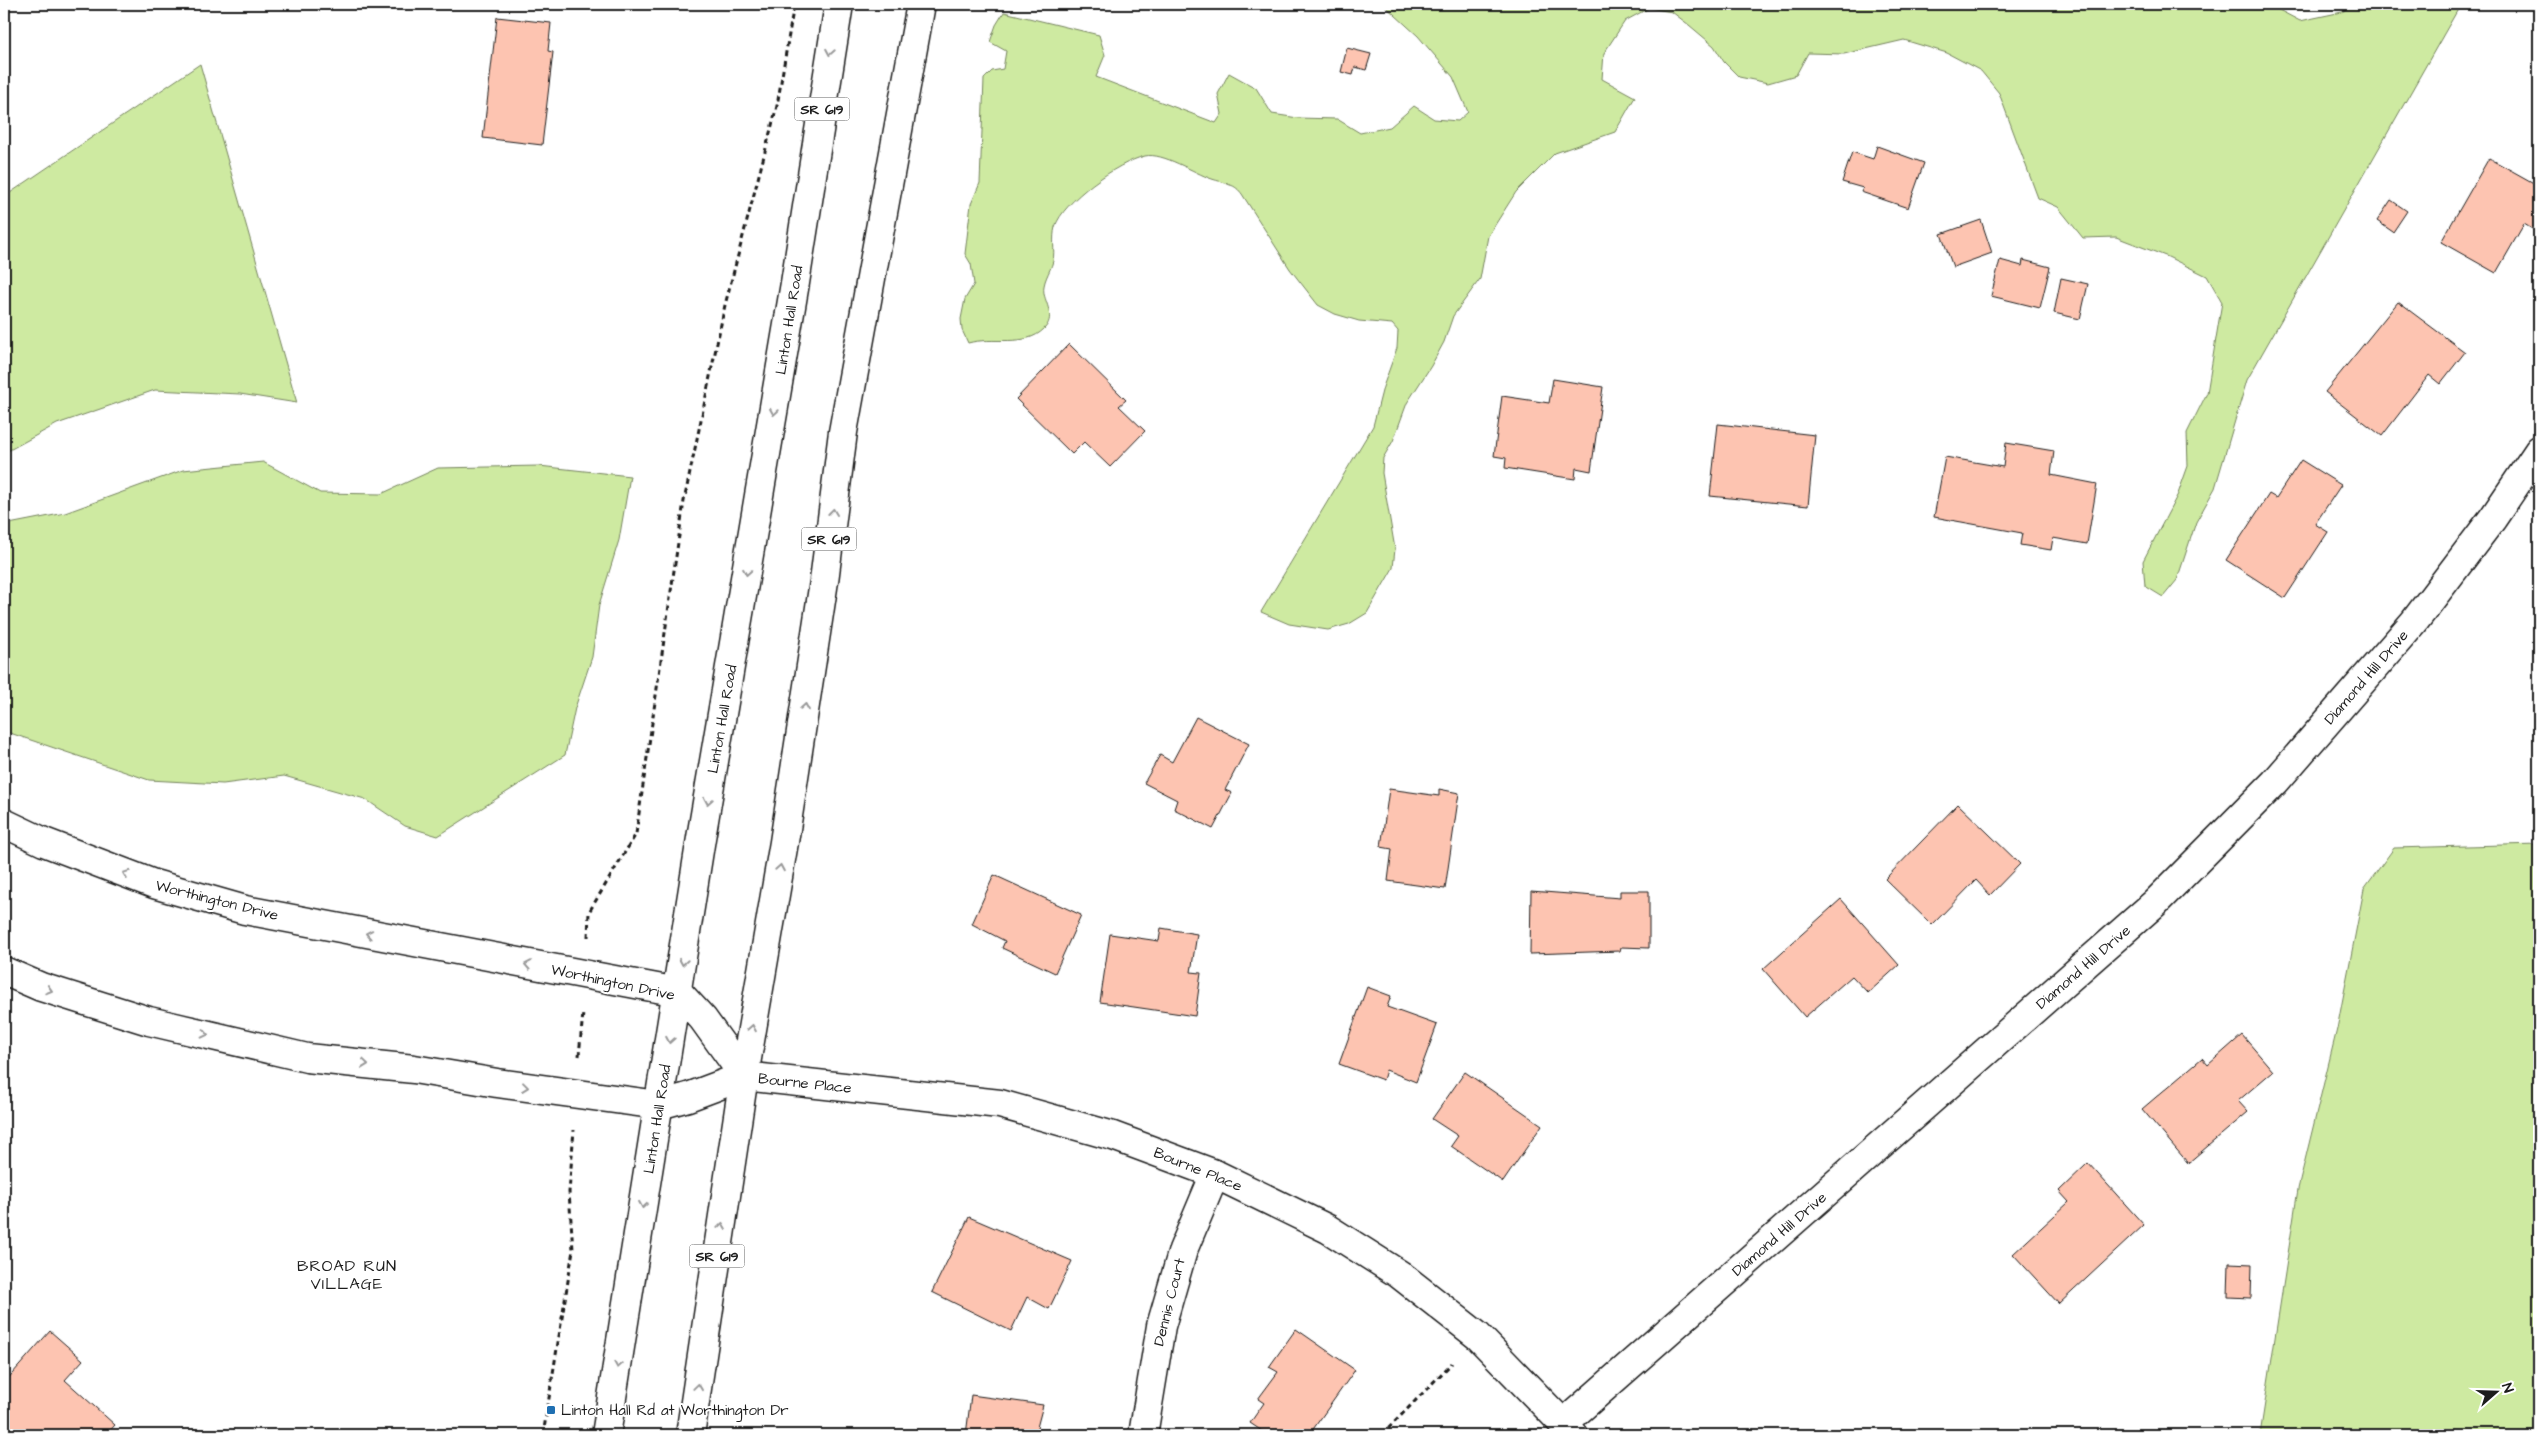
<svg xmlns="http://www.w3.org/2000/svg" width="2543" height="1439" viewBox="0 0 2543 1439" font-family="'Architects Daughter',sans-serif">
<style>
.green{fill:#ceeaa1;stroke:#75835e}
.building{fill:#fdc4b1;stroke:#1c1c1c}
.lines{fill:none;stroke-linecap:round;stroke-linejoin:round}
.minor-casing{stroke:#1c1c1c;stroke-width:31}
.primary-casing{stroke:#1c1c1c;stroke-width:31}
.path{stroke:#1c1c1c;stroke-width:3;stroke-dasharray:5 4;stroke-linecap:butt}
.minor{stroke:#fff;stroke-width:28}
.primary{stroke:#fff;stroke-width:28}
.oneway{stroke:#999}
.poi-dot{fill:#1f6fb2;stroke:#fff;stroke-width:2}
.labels{text-anchor:middle;stroke-width:4;stroke-linejoin:round;paint-order:stroke}
.shield{fill:#fff;stroke:#606060;stroke-width:1}
.shield-label{font-size:14px;font-weight:bold;fill:#1c1c1c}
.street-label{font-size:15px;fill:#1c1c1c;stroke:#fff}
.poi-label{font-size:15px;fill:#1c1c1c;stroke:#fff;text-anchor:start}
.neighbourhood-label{font-size:16px;letter-spacing:1px;fill:#1c1c1c;stroke:#fff}
</style>
<rect width="100%" height="100%" fill="#fff"/>
<filter id="ink" filterUnits="userSpaceOnUse"><feTurbulence type="fractalNoise" baseFrequency=".02" numOctaves="2"/><feDisplacementMap in="SourceGraphic" scale="10" xChannelSelector="R" yChannelSelector="G"/><feConvolveMatrix kernelMatrix="1 2 1 2 8 2 1 2 1" color-interpolation-filters="sRGB"/></filter>
<g filter="url(#ink)">
<path class="green" d="M 1383,4 L 2276,4 L 2277,9 L 2300,21 L 2342,12 L 2353,4 L 2461,4 L 2247,380 L 2215,488 L 2196,522 L 2177,580 L 2163,597 L 2145,586 L 2143,561 L 2178,494 L 2188,466 L 2187,433 L 2207,393 L 2222,302 L 2207,276 L 2168,257 L 2116,237 L 2083,238 L 2058,207 L 2038,198 L 1999,93 L 1981,71 L 1947,53 L 1904,40 L 1844,54 L 1808,53 L 1796,75 L 1768,83 L 1739,77 L 1724,62 L 1714,46 L 1689,25 L 1672,12 L 1649,8 L 1625,21 L 1604,53 L 1602,79 L 1635,97 L 1615,132 L 1555,153 L 1516,192 L 1488,236 L 1480,279 L 1453,316 L 1444,342 L 1431,366 L 1407,403 L 1393,441 L 1383,458 L 1382,473 L 1395,549 L 1393,568 L 1367,613 L 1349,624 L 1328,630 L 1289,624 L 1261,612 L 1373,426 L 1383,387 L 1397,348 L 1398,331 L 1392,324 L 1359,321 L 1335,314 L 1318,305 L 1290,269 L 1242,194 C 1239,190 1235,186 1230,185 C 1224,182 1218,181 1212,179 C 1194,173 1163,152 1145,156 C 1118,162 1063,201 1055,227 C 1052,239 1055,250 1053,261 C 1050,273 1042,281 1044,294 C 1047,306 1055,318 1044,329 C 1025,348 993,336 968,343 L 962,330 L 961,319 L 965,299 L 974,284 L 971,264 L 965,254 L 971,204 L 980,183 L 984,79 L 992,71 L 1003,69 L 1006,51 L 990,42 L 996,25 L 1004,12 L 1099,35 L 1105,55 L 1096,77 L 1216,123 L 1222,114 L 1218,94 L 1229,73 L 1256,88 L 1272,114 L 1298,118 L 1337,119 L 1360,133 L 1390,127 L 1414,106 L 1434,119 L 1458,121 L 1468,112 L 1453,77 L 1418,36 Z
M 200,64 L 297,403 L 240,394 L 155,390 L 57,424 L 4,453 L 4,197 Z
M 263,462 L 320,493 L 381,494 L 438,468 L 539,466 L 630,476 L 619,540 L 599,605 L 592,657 L 575,708 L 565,755 L 438,836 L 405,826 L 365,799 L 284,776 L 223,784 L 149,780 L 4,731 L 4,525 L 65,513 L 183,470 Z
M 2539,844 L 2539,1435 L 2260,1435 L 2298,1189 L 2337,1029 L 2364,889 L 2394,848 Z"/>
<path class="building" d="M 497,17 L 551,23 L 548,51 L 553,52 L 542,145 L 483,138 Z
M 1347,48 L 1371,54 L 1366,70 L 1355,67 L 1353,75 L 1341,72 Z
M 1877,146 L 1924,163 L 1908,208 L 1861,192 L 1863,188 L 1842,182 L 1852,152 L 1873,159 Z
M 2489,158 L 2539,186 L 2539,233 L 2524,224 L 2496,273 L 2441,242 Z
M 2391,200 L 2407,211 L 2393,232 L 2377,221 Z
M 1981,220 L 1992,253 L 1953,267 L 1941,234 Z
M 2000,260 L 2022,266 L 2023,260 L 2050,267 L 2040,308 L 1991,296 Z
M 2061,278 L 2088,284 L 2080,319 L 2054,313 Z
M 2398,302 L 2465,352 L 2440,384 L 2429,375 L 2382,436 L 2325,392 Z
M 1069,344 L 1126,400 L 1119,406 L 1145,431 L 1110,467 L 1084,442 L 1072,454 L 1016,399 Z
M 1553,379 L 1603,387 L 1591,471 L 1576,468 L 1575,479 L 1505,468 L 1506,458 L 1494,456 L 1502,396 L 1549,403 Z
M 1718,424 L 1815,435 L 1808,506 L 1710,496 Z
M 2006,443 L 2054,451 L 2051,475 L 2097,484 L 2087,544 L 2053,538 L 2051,550 L 2020,545 L 2022,533 L 1934,517 L 1945,457 L 2003,467 Z
M 2301,460 L 2341,485 L 2315,524 L 2328,532 L 2285,598 L 2226,560 L 2269,494 L 2276,498 Z
M 1196,717 L 1249,744 L 1225,790 L 1232,793 L 1213,829 L 1174,809 L 1177,800 L 1144,783 L 1160,755 L 1172,762 Z
M 1389,789 L 1439,796 L 1439,789 L 1459,793 L 1445,889 L 1388,881 L 1392,849 L 1381,847 Z
M 1958,804 L 2020,864 L 1990,895 L 1976,880 L 1932,925 L 1885,879 Z
M 994,875 L 1081,915 L 1055,973 L 1002,948 L 1005,941 L 972,924 Z
M 1531,891 L 1620,898 L 1620,891 L 1649,891 L 1649,948 L 1621,947 L 1620,951 L 1530,954 Z
M 1841,899 L 1899,965 L 1868,993 L 1852,976 L 1805,1017 L 1763,969 Z
M 1161,928 L 1197,934 L 1191,972 L 1201,973 L 1195,1016 L 1100,1002 L 1110,934 L 1159,941 Z
M 1367,987 L 1391,996 L 1387,1007 L 1437,1025 L 1416,1082 L 1386,1070 L 1383,1080 L 1339,1064 Z
M 2242,1035 L 2273,1071 L 2238,1101 L 2248,1112 L 2188,1163 L 2142,1109 L 2202,1058 L 2208,1065 Z
M 1465,1072 L 1542,1125 L 1503,1182 L 1451,1146 L 1458,1136 L 1432,1119 Z
M 2088,1163 L 2144,1225 L 2059,1304 L 2013,1254 L 2069,1202 L 2059,1191 Z
M 969,1217 L 1072,1261 L 1049,1309 L 1027,1297 L 1011,1331 L 932,1292 Z
M 2229,1263 L 2252,1264 L 2251,1298 L 2228,1297 Z
M 1296,1329 L 1355,1370 L 1309,1435 L 1268,1435 L 1250,1423 L 1264,1403 L 1258,1399 L 1278,1372 L 1269,1367 Z
M 50,1331 L 83,1360 L 65,1380 L 115,1425 L 106,1435 L 14,1435 L 12,1433 L 4,1435 L 4,1383 Z
M 971,1395 L 1043,1405 L 1035,1435 L 966,1435 Z
M 1811,1430 L 1812,1435 L 1788,1435 Z"/>
<g class="lines">
<defs>
<path id="minor" d="M 4,823 L 44,842 L 154,884 L 245,910 L 678,992 L 703,1019 L 744,1076
M 4,971 L 41,987 L 149,1021 L 307,1058 L 414,1069 L 497,1083 L 659,1105 L 688,1097 L 744,1076 L 1000,1104 L 1113,1136 L 1215,1174 L 1328,1229 L 1399,1274 L 1478,1336 L 1574,1435
M 1564,1423 L 2155,903 L 2275,782 L 2414,622 L 2493,518 L 2539,450
M 1143,1435 L 1161,1326 L 1183,1250 L 1215,1174"/>
<path id="primary" d="M 606,1435 L 701,838 L 795,283 L 839,4
M 690,1435 L 744,1076 L 784,842 L 824,581 L 843,432 L 921,4"/>
</defs>
<use href="#minor" class="minor-casing"/>
<use href="#primary" class="primary-casing"/>
<path class="path" d="M 588,937 L 589,912 L 636,834 L 684,501 L 725,305 L 777,106 L 794,4
M 579,1056 L 583,1013
M 543,1435 L 573,1250 L 569,1192 L 574,1130
M 1382,1435 L 1452,1363"/>
<use href="#minor" class="minor"/>
<use href="#primary" class="primary"/>
</g>
<defs><path id="oneway-chevron" d="M-2-3.5L2.5 0L-2 3.5" fill="none" stroke-width="1.6" stroke-linecap="round" stroke-linejoin="round" transform="scale(1.25)"/></defs>
<g class="oneway">
<use href="#oneway-chevron" transform="translate(830 52) rotate(100)"/>
<use href="#oneway-chevron" transform="translate(774 412) rotate(99)"/>
<use href="#oneway-chevron" transform="translate(833 512) rotate(-83)"/>
<use href="#oneway-chevron" transform="translate(747 572) rotate(100)"/>
<use href="#oneway-chevron" transform="translate(805 707) rotate(-81)"/>
<use href="#oneway-chevron" transform="translate(708 801) rotate(100)"/>
<use href="#oneway-chevron" transform="translate(780 868) rotate(-80)"/>
<use href="#oneway-chevron" transform="translate(126 874) rotate(-159)"/>
<use href="#oneway-chevron" transform="translate(369 934) rotate(-169)"/>
<use href="#oneway-chevron" transform="translate(683 962) rotate(99)"/>
<use href="#oneway-chevron" transform="translate(528 965) rotate(-169)"/>
<use href="#oneway-chevron" transform="translate(49 990) rotate(17)"/>
<use href="#oneway-chevron" transform="translate(752 1028) rotate(-80)"/>
<use href="#oneway-chevron" transform="translate(205 1034) rotate(13)"/>
<use href="#oneway-chevron" transform="translate(670 1040) rotate(100)"/>
<use href="#oneway-chevron" transform="translate(365 1064) rotate(6)"/>
<use href="#oneway-chevron" transform="translate(525 1087) rotate(7)"/>
<use href="#oneway-chevron" transform="translate(643 1205) rotate(99)"/>
<use href="#oneway-chevron" transform="translate(722 1226) rotate(-82)"/>
<use href="#oneway-chevron" transform="translate(618 1365) rotate(99)"/>
<use href="#oneway-chevron" transform="translate(698 1387) rotate(-82)"/>
</g>
</g>
<rect class="poi-dot" x="546" y="1405" width="10" height="10" rx="2.5"/>
<g class="labels">
<g class="shield">
<rect x="794.5" y="97.5" width="55" height="23" rx="4"/>
<rect x="801.5" y="527.5" width="55" height="23" rx="4"/>
<rect x="689.5" y="1244.5" width="55" height="23" rx="4"/>
</g>
<g class="shield-label">
<text x="822" y="114">SR 619</text>
<text x="829" y="544">SR 619</text>
<text x="717" y="1261">SR 619</text>
</g>
<g class="street-label">
<text transform="translate(789 320) rotate(-81)" y="5">Linton Hall Road</text>
<text transform="translate(2366 677) rotate(-49)" y="5">Diamond Hill Drive</text>
<text transform="translate(722 719) rotate(-80)" y="5">Linton Hall Road</text>
<text transform="translate(217 900) rotate(14)" y="5">Worthington Drive</text>
<text transform="translate(2083 967) rotate(-41)" y="5">Diamond Hill Drive</text>
<text transform="translate(613 982) rotate(12)" y="5">Worthington Drive</text>
<text transform="translate(805 1083) rotate(6)" y="5">Bourne Place</text>
<text transform="translate(657 1119) rotate(-81)" y="5">Linton Hall Road</text>
<text transform="translate(1198 1169) rotate(22)" y="5">Bourne Place</text>
<text transform="translate(1779 1234) rotate(-41)" y="5">Diamond Hill Drive</text>
<text transform="translate(1169 1302) rotate(-76)" y="5">Dennis Court</text>
</g>
<g class="poi-label">
<text x="561" y="1415">Linton Hall Rd at Worthington Dr</text>
</g>
<g class="neighbourhood-label">
<text x="347" y="1271">BROAD RUN<tspan x="347" dy="18">VILLAGE</tspan></text>
</g>
</g>
<rect width="2543" height="1439" fill="none" stroke="#fff" stroke-width="20"/>
<rect x="10" y="10" width="2523" height="1419" fill="none" stroke="#1c1c1c" stroke-width="2" filter="url(#ink)"/>
<g transform="translate(2496 1392) rotate(70)" stroke="#ffffff" stroke-width="4" paint-order="stroke">
<path d="M0-4L9 19L0 12L-9 19Z" fill="#1c1c1c"/>
<text y="-8" font-size="14" font-weight="bold" text-anchor="middle" fill="#1c1c1c">N</text>
</g>
</svg>
